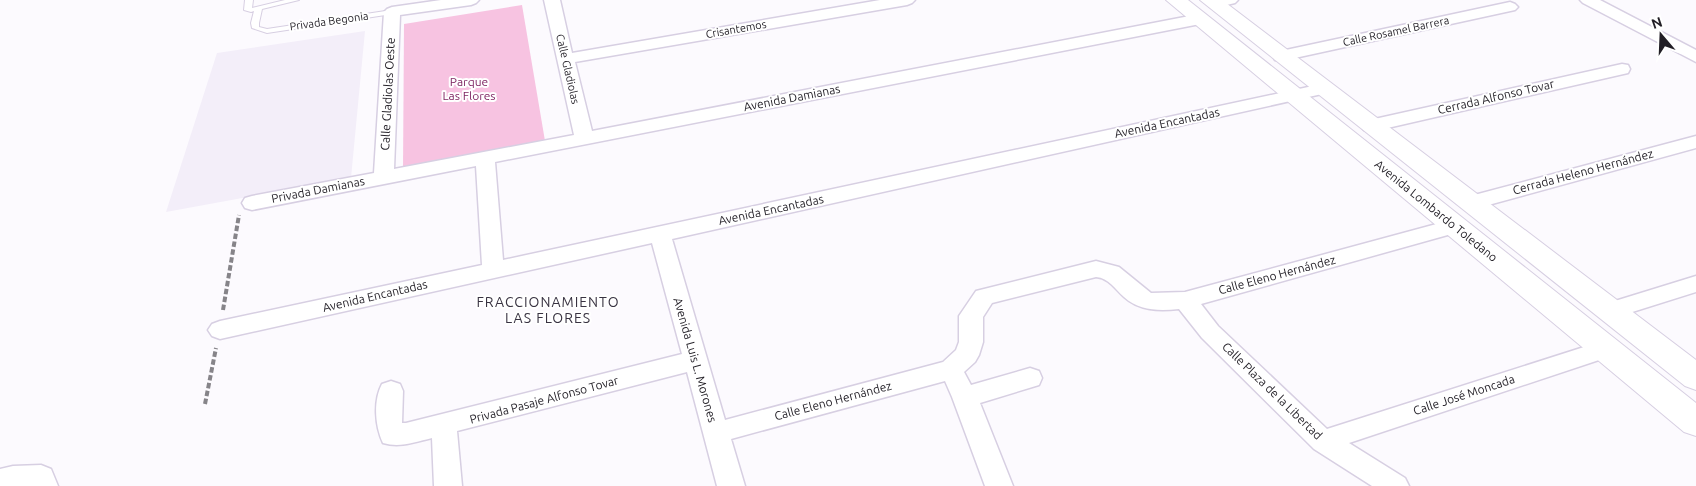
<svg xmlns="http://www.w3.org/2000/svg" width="1696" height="486" viewBox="0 0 1696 486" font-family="Ubuntu,sans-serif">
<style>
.built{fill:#f3eef9}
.green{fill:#f7c3e1}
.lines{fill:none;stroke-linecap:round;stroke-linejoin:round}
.service-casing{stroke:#d7cfe2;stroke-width:2}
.minor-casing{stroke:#d7cfe2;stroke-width:3}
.secondary-casing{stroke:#d7cfe2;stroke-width:2}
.path{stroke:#868489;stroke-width:4;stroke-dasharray:5.5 2.5;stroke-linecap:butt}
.service{fill:#fff;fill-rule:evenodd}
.minor{fill:#fff;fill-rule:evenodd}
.secondary{fill:#fff;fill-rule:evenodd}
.labels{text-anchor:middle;stroke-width:4;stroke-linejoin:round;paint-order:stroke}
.far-street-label{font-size:11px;fill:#211e25;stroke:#fff}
.park-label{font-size:12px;fill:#7f2763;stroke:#fff}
.street-label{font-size:12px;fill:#211e25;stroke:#fff}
.neighbourhood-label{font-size:14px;letter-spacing:1px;fill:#383241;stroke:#fff}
</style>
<rect width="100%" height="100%" fill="#fcfafe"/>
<path class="built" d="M 365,31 L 351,178 L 166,212 L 217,53 Z"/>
<path class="green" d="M 522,5 L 545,141 L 403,169 L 404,24 Z"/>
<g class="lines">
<defs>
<path id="service" d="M 245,0 L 253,0 L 252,8 L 285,0 L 299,0 L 262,9 L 259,23 L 259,27 L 267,29 L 392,10 L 396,12 L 392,14 L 267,33 L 252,28 L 251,23 L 254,11 L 251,12 L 244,10 Z"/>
<path id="minor" d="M 441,0 L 479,0 L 476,3 L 471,5 L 400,15 L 394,169 L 574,135 L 544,0 L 560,0 L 572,53 L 880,0 L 915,0 L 912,3 L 907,5 L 575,62 L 592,131 L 1200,14 L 1206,16 L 1208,19 L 1206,22 L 1200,24 L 495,162 L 503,260 L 1322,84 L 1328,85 L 1331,89 L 1328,93 L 1322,94 L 672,239 L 725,420 L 943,362 L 956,350 L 959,342 L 959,316 L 976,291 L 1096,261 L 1119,267 L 1151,293 L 1185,292 L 1455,219 L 1462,221 L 1465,226 L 1462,231 L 1201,304 L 1218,326 L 1327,429 L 1606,340 L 1614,343 L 1618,349 L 1614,355 L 1349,443 L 1405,478 L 1409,486 L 1372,486 L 1314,449 L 1202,338 L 1179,309 C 1159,311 1139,311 1124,297 C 1115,289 1109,278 1096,277 L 992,303 L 983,317 L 983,342 L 979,355 L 975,362 L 964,372 L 971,385 L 1030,368 L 1039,371 L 1042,378 L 1039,385 L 980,403 L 1013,486 L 985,486 L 952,397 L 945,381 L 731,439 L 745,486 L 717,486 L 687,372 L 457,431 L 462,486 L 434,486 L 432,438 C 415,442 400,448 383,443 C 375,426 373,401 382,384 L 391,381 L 400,384 L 403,391 L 402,423 L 406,423 L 682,354 L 652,243 L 220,339 L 212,336 L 208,330 L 212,324 L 220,321 L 482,265 L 476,166 L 252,210 L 245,208 L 242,203 L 245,198 L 252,196 L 374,173 L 384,12 L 387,9 L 392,7 Z
M 1208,0 L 1238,0 L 1235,3 L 1214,8 L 1209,6 L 1206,3 Z
M 1580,0 L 1600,0 L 1696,50 L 1696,62 L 1583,3 Z
M 1510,2 L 1515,4 L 1518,7 L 1515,10 L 1281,61 L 1275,60 L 1273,56 L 1275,52 L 1281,51 Z
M 1622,64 L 1628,65 L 1630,69 L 1628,73 L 1370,132 L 1364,130 L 1361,126 L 1364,122 L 1370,120 Z
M 1696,136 L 1696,148 L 1470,210 L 1463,208 L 1460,203 L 1463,198 Z
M 1696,276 L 1696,292 L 1610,319 L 1602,317 L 1599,311 L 1602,305 Z
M 41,465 L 51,469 L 58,486 L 0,486 L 0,469 L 13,466 Z"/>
<path id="secondary" d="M 1166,0 L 1188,0 L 1696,403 L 1696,436 L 1684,432 Z
M 1200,0 L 1222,0 L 1696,360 L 1696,390 L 1685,386 Z"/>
</defs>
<use href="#service" class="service-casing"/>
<use href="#minor" class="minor-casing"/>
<use href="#secondary" class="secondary-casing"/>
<path class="path" d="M 223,310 L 239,215
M 205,404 L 216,348"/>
<use href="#service" class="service"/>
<use href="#minor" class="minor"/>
<use href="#secondary" class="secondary"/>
</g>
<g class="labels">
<g class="far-street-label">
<text transform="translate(329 21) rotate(-8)" y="4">Privada Begonia</text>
<text transform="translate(736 29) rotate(-10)" y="4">Crisantemos</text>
<text transform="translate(1396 31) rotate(-12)" y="4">Calle Rosamel Barrera</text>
<text transform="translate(568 69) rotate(77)" y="4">Calle Gladiolas</text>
</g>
<g class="park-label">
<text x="469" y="86">Parque<tspan x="469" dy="14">Las Flores</tspan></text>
</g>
<g class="street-label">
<text transform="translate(388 94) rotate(-87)" y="4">Calle Gladiolas Oeste</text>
<text transform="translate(1496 97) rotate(-13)" y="4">Cerrada Alfonso Tovar</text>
<text transform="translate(792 98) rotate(-11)" y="4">Avenida Damianas</text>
<text transform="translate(1167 123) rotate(-12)" y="4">Avenida Encantadas</text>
<text transform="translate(1583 172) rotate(-15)" y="4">Cerrada Heleno Hernández</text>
<text transform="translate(318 190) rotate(-11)" y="4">Privada Damianas</text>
<text transform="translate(771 210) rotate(-12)" y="4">Avenida Encantadas</text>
<text transform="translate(1436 211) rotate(39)" y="4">Avenida Lombardo Toledano</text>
<text transform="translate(1277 275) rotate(-15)" y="4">Calle Eleno Hernández</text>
<text transform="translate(375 296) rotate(-13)" y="4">Avenida Encantadas</text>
<text transform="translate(695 360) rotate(74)" y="4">Avenida Luis L. Morones</text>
<text transform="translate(1272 391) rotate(44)" y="4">Calle Plaza de la Libertad</text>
<text transform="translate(1464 395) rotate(-18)" y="4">Calle José Moncada</text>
<text transform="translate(544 400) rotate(-15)" y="4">Privada Pasaje Alfonso Tovar</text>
<text transform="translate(833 401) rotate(-15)" y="4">Calle Eleno Hernández</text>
</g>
<g class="neighbourhood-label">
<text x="548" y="307">FRACCIONAMIENTO<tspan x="548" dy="16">LAS FLORES</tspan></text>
</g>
</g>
<g transform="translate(1661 35) rotate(341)" stroke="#ffffff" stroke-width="4" paint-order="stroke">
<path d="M0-4L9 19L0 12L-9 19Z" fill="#211e25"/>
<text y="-8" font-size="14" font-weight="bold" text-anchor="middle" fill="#211e25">N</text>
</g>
</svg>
